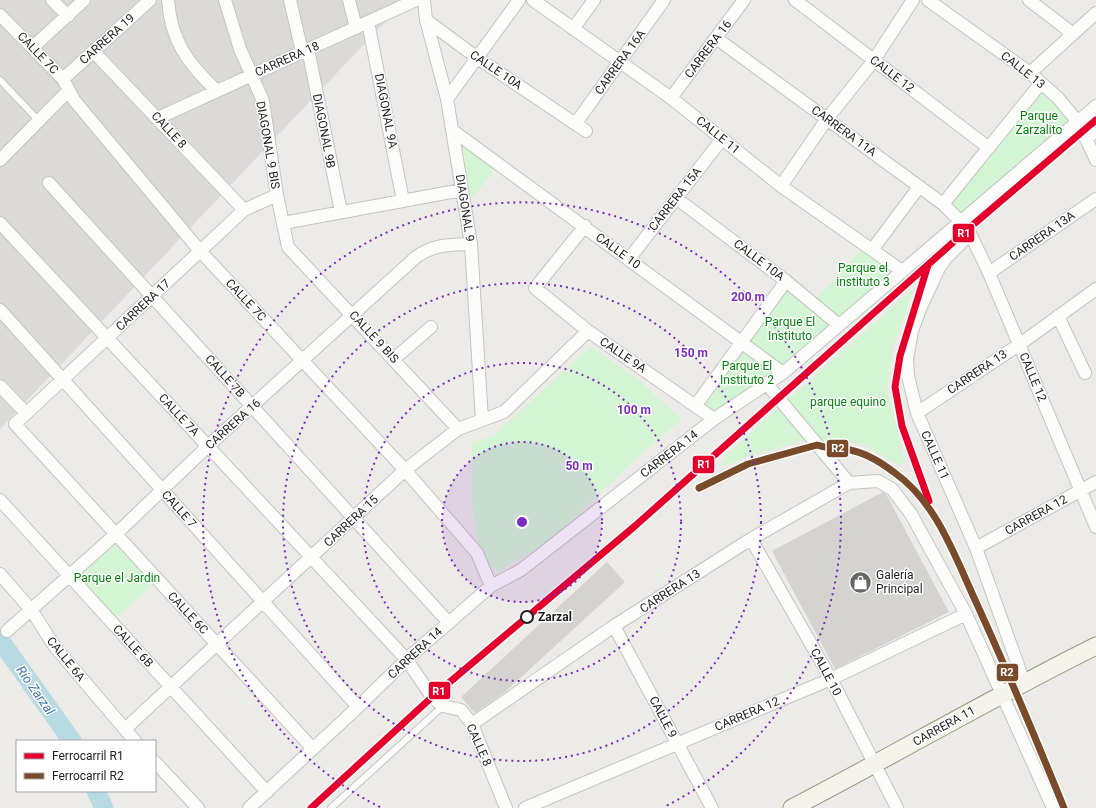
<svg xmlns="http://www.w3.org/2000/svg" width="1096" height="808" viewBox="0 0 1096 808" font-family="Roboto,sans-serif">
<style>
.residential{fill:#dcdad8}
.park{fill:#d3f5d3}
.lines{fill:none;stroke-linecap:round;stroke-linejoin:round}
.river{stroke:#b8dae3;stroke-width:19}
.building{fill:#d5d3cf}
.lane-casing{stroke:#c5c4c3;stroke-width:8}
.street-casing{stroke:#c5c4c3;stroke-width:14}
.secondary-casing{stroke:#96977e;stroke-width:19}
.lane{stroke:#fcfcfb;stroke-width:6}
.street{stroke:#fcfcfb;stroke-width:12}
.secondary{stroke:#f4f4ea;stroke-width:17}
.rail-1-casing{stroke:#fff;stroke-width:10}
.rail-2-casing{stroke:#fff;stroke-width:10}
.rail-1{stroke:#e4002b;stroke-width:7}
.rail-2{stroke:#7a4b2a;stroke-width:7}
.ring{fill:none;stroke:#7b2cbf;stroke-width:2;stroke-dasharray:2 4}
.stop-dot{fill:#fff;stroke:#1e1e1e;stroke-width:2}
.labels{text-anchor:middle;stroke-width:3;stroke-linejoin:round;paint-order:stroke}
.street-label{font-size:12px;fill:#1e1e1e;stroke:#fff}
.park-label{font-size:12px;fill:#04850d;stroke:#fff}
.poi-label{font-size:12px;fill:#1e1e1e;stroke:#fff;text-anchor:start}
.stop-label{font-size:12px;font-weight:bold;fill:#1e1e1e;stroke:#fff;text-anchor:start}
.water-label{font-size:13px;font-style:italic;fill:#4079ad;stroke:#fff}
.centre{fill:#7b2cbf;stroke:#fff;stroke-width:2}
.ring-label{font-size:12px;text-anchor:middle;font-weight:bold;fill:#7b2cbf;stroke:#fff;stroke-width:3;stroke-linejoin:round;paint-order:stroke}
.line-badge{stroke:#fff;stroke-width:1.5}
.badge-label{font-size:11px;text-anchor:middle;font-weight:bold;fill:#fff}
</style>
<rect width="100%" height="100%" fill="#edebe7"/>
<path class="residential" d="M 0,0 L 406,0 L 0,429 Z"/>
<path class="park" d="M 1035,88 L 1065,112 L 1076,124 L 960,220 L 944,206 Z
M 463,145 L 494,170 L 470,201 Z
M 862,249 L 895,273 L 836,328 L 715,418 L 696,404 L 787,284 L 813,302 Z
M 914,288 L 893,348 L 887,389 L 905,462 L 897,464 L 860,443 L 801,441 L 749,456 L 722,466 L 725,456 Z
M 590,347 L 636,378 L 682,419 L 639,456 L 551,540 L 498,571 C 494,569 488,566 486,562 C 469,528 472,479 472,443 L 494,435 Z
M 119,537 L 158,580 L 115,619 L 74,578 Z"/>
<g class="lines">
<path class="river" d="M 0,640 L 72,741
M 96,791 L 104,808"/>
</g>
<path class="building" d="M 883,492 L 886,494 L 949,612 L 835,669 L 772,551 Z
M 607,562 L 625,582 L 506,691 L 475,713 L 461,697 Z"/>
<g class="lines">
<defs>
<path id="lane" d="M 0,80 L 39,121
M 331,808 L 443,706"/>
<path id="street" d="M 52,0 L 68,16
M 168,0 C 171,41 188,64 217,91
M 225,0 L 240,49 L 263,101 L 277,195 L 288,247 L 458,429
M 290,0 L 302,52
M 349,0 L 356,28
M 424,0 L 426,20 L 447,99 L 471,244 L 482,420
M 533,0 L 671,98 L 781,186 L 902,271
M 795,0 L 989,148
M 928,0 L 1030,73 L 1058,98 L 1078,122 L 1096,160
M 1029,0 L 1072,33
M 0,15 L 63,79 L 74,100 L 200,251 L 405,470 L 477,553 L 491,586
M 426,20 L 476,57 L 586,131
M 368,22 L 403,201
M 573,29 L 594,0
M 716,38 L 943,204 L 968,229 L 989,273 L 1096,527
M 33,47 L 84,0
M 308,49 L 341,212
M 93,51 L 244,210
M 1030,73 L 1096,13
M 63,79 L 150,0
M 671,98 L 744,0
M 447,99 L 519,0
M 158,118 L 416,0
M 576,123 L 664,0
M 452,130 L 783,373
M 1087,138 L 1096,131
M 0,160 L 68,91
M 49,183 L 449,623
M 781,186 L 827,119 L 874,60 L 913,0
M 277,195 L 244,210 L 15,424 L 313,749
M 676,198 L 786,281 L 839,325
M 943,204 L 1041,83
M 0,223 L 407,660 L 432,697 L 443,706 L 461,710 L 472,724 L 506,808
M 283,223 L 462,190
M 585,226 L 535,288 L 588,331 L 714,419
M 970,234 L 946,258 L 939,268 L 920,309 L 912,331 L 907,360 L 908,376 L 917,413 L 976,548 L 1024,682
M 872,250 L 919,187
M 629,259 L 722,139
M 989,273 L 1096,199
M 0,310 L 358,707
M 1058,316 L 1085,373
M 394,359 L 431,327
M 766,383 L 849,483
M 0,386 L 26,413
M 696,405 L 786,281
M 917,413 L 1020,344 L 1096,289
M 0,500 L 267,792
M 751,539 L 831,679 L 897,808
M 976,548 L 1096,482
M 0,574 L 32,611 L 55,647 L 135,741
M 614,626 L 712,808
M 7,631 L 116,534 L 208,446 L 416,257 C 434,244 449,245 471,244
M 472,724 L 614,626 L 751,539 L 849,483 L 878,481 L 892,489 L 911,514 L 966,614 L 1053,808
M 125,729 L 405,470 L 458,429 L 504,412 L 588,331
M 155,762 L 198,808
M 249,808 L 358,707 L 408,658 L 491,586 L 521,570 L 714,419 L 783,373 L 1096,106
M 525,808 L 831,679 L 966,614"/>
<path id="secondary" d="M 792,808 C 894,755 993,697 1096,646"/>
</defs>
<use href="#lane" class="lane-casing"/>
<use href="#street" class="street-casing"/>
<use href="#secondary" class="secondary-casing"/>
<use href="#lane" class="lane"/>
<use href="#street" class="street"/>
<use href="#secondary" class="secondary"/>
<defs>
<path id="rail-1" d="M 928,265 L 900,356 L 895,387 L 902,426 L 929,501
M 311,808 L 432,697 L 635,526 L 968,229 L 1096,120"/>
<path id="rail-2" d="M 699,488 L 748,464 L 817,445 C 828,449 839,448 850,450 C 866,453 882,463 895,473 C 937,503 955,557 976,602 C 1007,670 1036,739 1064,808"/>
</defs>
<use href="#rail-1" class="rail-1-casing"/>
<use href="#rail-2" class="rail-2-casing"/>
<use href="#rail-1" class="rail-1"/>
<use href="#rail-2" class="rail-2"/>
</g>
<circle cx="522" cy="522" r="80" fill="#7b2cbf" fill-opacity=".12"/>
<g class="ring">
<circle cx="522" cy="522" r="80"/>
<circle cx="522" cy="522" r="159"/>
<circle cx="522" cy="522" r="239"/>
<path d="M380 807A319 319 0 1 1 664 807"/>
</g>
<defs>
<symbol id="shop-disc" viewBox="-11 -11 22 22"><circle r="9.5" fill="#666664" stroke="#fff"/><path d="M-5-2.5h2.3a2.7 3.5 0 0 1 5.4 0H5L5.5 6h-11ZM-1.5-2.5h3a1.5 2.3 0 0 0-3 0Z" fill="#fff"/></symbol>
</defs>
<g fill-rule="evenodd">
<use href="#shop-disc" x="848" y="570" width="25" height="25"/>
</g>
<circle class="stop-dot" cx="527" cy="617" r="6"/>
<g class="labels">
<g class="street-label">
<text transform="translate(107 39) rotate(-42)" y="4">CARRERA 19</text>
<text transform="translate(708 49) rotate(-53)" y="4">CARRERA 16</text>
<text transform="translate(38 53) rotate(46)" y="4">CALLE 7C</text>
<text transform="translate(287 59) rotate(-24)" y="4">CARRERA 18</text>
<text transform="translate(620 62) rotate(-54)" y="4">CARRERA 16A</text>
<text transform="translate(496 70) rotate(34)" y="4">CALLE 10A</text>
<text transform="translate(1023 70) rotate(38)" y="4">CALLE 13</text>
<text transform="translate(892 74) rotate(37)" y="4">CALLE 12</text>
<text transform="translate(386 111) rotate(79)" y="4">DIAGONAL 9A</text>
<text transform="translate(169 130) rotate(47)" y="4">CALLE 8</text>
<text transform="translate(324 131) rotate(79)" y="4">DIAGONAL 9B</text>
<text transform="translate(844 131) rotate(36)" y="4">CARRERA 11A</text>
<text transform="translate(718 135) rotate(39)" y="4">CALLE 11</text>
<text transform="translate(268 145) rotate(80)" y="4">DIAGONAL 9 BIS</text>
<text transform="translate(675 199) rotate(-52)" y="4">CARRERA 15A</text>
<text transform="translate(465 208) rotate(81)" y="4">DIAGONAL 9</text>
<text transform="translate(1042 236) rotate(-35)" y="4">CARRERA 13A</text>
<text transform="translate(618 251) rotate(36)" y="4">CALLE 10</text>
<text transform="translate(759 260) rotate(37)" y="4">CALLE 10A</text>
<text transform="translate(246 300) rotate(47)" y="4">CALLE 7C</text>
<text transform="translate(143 305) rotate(-43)" y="4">CARRERA 17</text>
<text transform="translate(374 337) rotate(47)" y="4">CALLE 9 BIS</text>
<text transform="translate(623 355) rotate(34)" y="4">CALLE 9A</text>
<text transform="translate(977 372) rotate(-34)" y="4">CARRERA 13</text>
<text transform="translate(225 376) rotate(48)" y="4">CALLE 7B</text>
<text transform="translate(1033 377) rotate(67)" y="4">CALLE 12</text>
<text transform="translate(179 415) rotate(47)" y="4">CALLE 7A</text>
<text transform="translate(233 424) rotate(-42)" y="4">CARRERA 16</text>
<text transform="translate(669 454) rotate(-38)" y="4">CARRERA 14</text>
<text transform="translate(935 455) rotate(66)" y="4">CALLE 11</text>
<text transform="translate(179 509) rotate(48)" y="4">CALLE 7</text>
<text transform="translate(1036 515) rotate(-29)" y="4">CARRERA 12</text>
<text transform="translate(351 521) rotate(-43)" y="4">CARRERA 15</text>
<text transform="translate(670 591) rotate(-33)" y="4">CARRERA 13</text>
<text transform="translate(188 613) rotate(47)" y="4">CALLE 6C</text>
<text transform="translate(133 646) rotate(47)" y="4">CALLE 6B</text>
<text transform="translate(415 653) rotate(-43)" y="4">CARRERA 14</text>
<text transform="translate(66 659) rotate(51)" y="4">CALLE 6A</text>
<text transform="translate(826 672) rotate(62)" y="4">CALLE 10</text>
<text transform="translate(747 714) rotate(-23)" y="4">CARRERA 12</text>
<text transform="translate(663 717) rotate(62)" y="4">CALLE 9</text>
<text transform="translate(944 726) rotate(-29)" y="4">CARRERA 11</text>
<text transform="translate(479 745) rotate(66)" y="4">CALLE 8</text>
</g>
<g class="park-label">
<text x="1039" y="120">Parque<tspan x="1039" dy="14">Zarzalito</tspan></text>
<text x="863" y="272">Parque el<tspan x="863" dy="14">instituto 3</tspan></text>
<text x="790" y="326">Parque El<tspan x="790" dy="14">Instituto</tspan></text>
<text x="747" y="370">Parque El<tspan x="747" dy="14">Instituto 2</tspan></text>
<text x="848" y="406">parque equino</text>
<text x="117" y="582">Parque el Jardin</text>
</g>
<g class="poi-label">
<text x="876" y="579">Galería<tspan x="876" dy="14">Principal</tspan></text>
</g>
<g class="stop-label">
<text x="538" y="621">Zarzal</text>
</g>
<g class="water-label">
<text transform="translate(36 690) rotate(55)" y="5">Río Zarzal</text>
</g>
</g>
<circle cx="522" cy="522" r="6" class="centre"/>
<g class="ring-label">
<text x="748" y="301">200 m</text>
<text x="691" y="357">150 m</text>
<text x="634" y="414">100 m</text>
<text x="579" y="470">50 m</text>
</g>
<g class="line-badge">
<rect x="952" y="223" width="23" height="20" rx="4" fill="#e4002b"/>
<rect x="826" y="439" width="23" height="19" rx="4" fill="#7a4b2a"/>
<rect x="692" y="455" width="23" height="19" rx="4" fill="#e4002b"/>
<rect x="996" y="663" width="23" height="19" rx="4" fill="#7a4b2a"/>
<rect x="428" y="681" width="23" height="19" rx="4" fill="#e4002b"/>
</g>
<g class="badge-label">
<text x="964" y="237">R1</text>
<text x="838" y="452">R2</text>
<text x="704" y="468">R1</text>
<text x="1007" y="676">R2</text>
<text x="439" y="695">R1</text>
</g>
<rect x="16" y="740" width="140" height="52" fill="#ffffff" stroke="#a5a5a5"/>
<rect x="24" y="753" width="20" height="6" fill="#e4002b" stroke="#a5a5a5"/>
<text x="52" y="760" font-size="12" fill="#1e1e1e">Ferrocarril R1</text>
<rect x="24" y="773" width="20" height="6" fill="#7a4b2a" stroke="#a5a5a5"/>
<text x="52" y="780" font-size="12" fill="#1e1e1e">Ferrocarril R2</text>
</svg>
